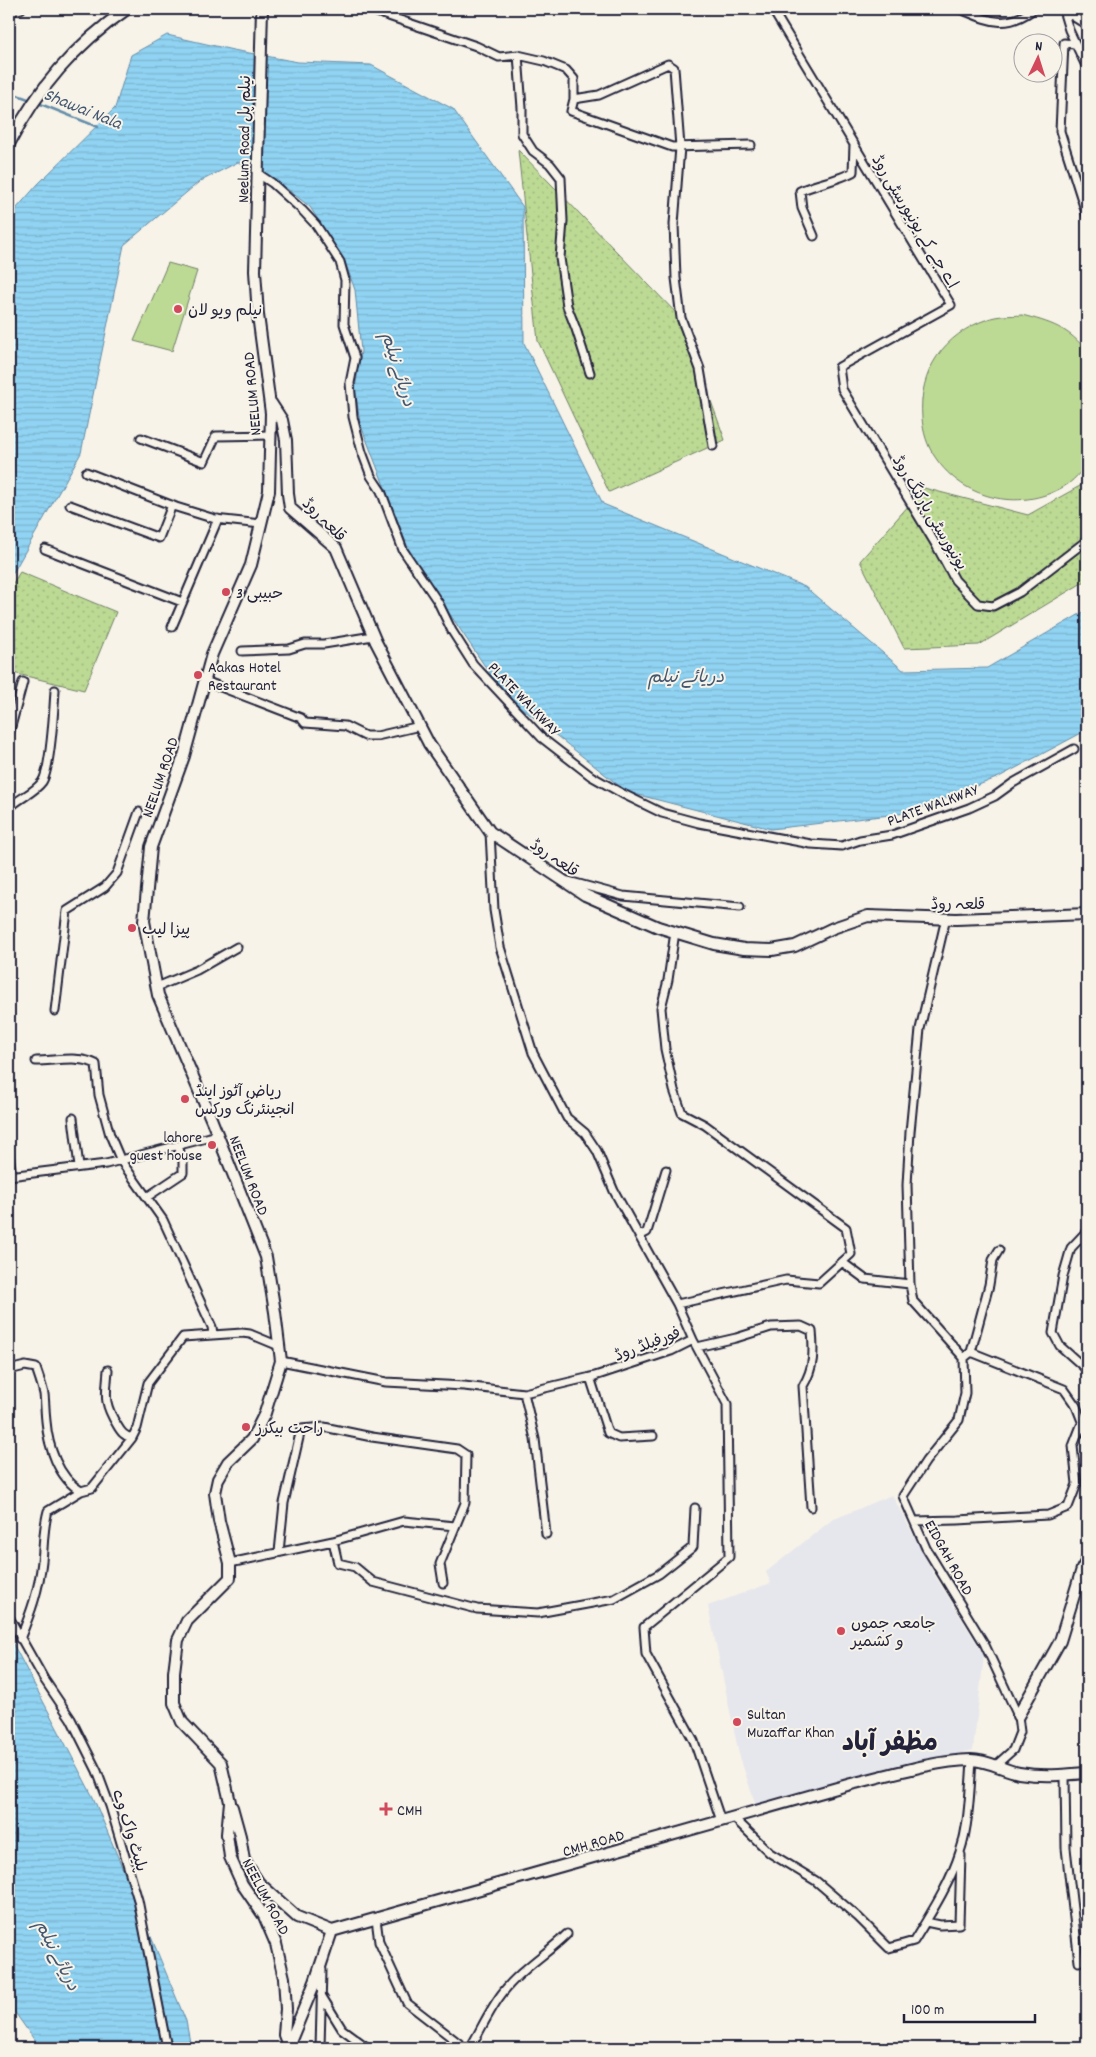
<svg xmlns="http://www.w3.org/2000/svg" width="1096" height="2057" viewBox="0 0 1096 2057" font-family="Dekko,'Playpen Sans Arabic',sans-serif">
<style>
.built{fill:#e6e6ed}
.grass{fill:url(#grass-dots);stroke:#6f7e67}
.garden{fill:#bcda93;stroke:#6f7e67}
.water{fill:url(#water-rules);stroke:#648ca9}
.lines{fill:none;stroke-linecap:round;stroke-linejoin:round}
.stream{stroke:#648ca9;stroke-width:2.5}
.street-casing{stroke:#22223b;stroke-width:11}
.secondary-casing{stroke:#22223b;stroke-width:14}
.street{stroke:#f7f3e8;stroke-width:7}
.secondary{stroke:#f7f3e8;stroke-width:10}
.poi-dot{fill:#d1495b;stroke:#f7f3e8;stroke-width:2}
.labels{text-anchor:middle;stroke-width:4;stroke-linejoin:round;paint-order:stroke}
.street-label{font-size:16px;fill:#22223b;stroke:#f7f3e8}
.poi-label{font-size:16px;fill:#22223b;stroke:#f7f3e8;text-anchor:start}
.water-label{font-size:18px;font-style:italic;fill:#435772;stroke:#f7f3e8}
.town-label{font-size:26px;font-weight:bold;fill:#22223b;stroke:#f7f3e8}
</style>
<defs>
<pattern id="grass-dots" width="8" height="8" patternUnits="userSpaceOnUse" patternTransform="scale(1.25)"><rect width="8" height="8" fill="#bcda93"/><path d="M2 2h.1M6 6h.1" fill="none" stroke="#a1bb80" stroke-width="1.8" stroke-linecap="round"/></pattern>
<pattern id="water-rules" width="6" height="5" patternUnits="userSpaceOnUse" patternTransform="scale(1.25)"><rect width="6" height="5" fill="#90d3f2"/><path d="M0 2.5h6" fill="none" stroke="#7cb5d0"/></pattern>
</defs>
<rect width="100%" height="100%" fill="#f7f3e8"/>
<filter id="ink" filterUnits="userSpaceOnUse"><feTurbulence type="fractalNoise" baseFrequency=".02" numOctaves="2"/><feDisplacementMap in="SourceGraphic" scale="10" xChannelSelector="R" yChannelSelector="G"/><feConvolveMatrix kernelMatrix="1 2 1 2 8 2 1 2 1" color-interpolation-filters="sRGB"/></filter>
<g filter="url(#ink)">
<path class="built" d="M 892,1495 L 935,1576 L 984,1655 L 973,1750 L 756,1806 L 739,1754 L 708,1606 L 771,1583 L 766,1572 L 832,1520 Z"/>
<path class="grass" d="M 518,150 L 681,318 L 725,440 L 609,492 L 538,341 Z
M 1087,482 L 1087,580 L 979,645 L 904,648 L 860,561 L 924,488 L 1028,515 Z
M 20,572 L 116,612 L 84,690 L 9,672 L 9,589 Z"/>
<path class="garden" d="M 168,263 L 197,271 L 172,351 L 134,341 Z
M 1022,315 C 1049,322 1070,328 1087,352 L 1087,465 C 1081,471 1075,479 1068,484 C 1024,513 964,501 935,457 C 927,446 923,431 922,418 C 918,371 944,334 988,319 C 998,315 1011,316 1022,315 Z"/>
<path class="water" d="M 167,35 L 233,50 L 298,62 L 371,65 L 453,109 L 523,207 L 524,343 L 603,504 L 805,587 L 903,670 L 987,668 L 1087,610 L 1087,730 L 999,777 L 907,813 L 771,829 L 627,792 L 503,693 L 412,558 L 360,423 L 355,389 L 361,351 L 355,290 L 345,262 L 310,207 L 281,184 L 238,162 L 199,182 L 124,245 L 81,453 L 9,580 L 9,217 L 38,184 L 115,108 L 131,55 Z
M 9,1636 L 93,1797 L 186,2021 L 191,2048 L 40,2048 L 9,2004 Z"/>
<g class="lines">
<path class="stream" d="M 9,92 L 31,100
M 38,103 L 98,127"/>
<defs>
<path id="street" d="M 368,9 L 476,46 L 499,57 L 518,55 L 544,61 L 566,70 L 574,79 L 574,99 L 571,111 L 672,147 L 751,145
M 772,9 L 951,305 L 839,367 L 842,389 L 936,545 L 955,580 L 978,604 L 993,606 L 1020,592 L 1086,541
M 960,9 C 990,21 1005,30 1034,9
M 1061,9 L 1087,25
M 1063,10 L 1069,30 L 1087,68
M 9,12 L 21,9
M 1074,44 L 1064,43 L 1060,131 L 1087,216
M 518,55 L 522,108 L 522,134 L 533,151 L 550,164 L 561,178 L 563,221 L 560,258 L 567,306 L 576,329 L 590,373
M 574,99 L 599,95 L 668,64 L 674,68 L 680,147 L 674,224 L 676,278 L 681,318 L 700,369 L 713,446
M 257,173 L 272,183 L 302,210 L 316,225 L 340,262 L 345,280 L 344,324 L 355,358 L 350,383 L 353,417 L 362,452 L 371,476 L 381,491 L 403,550 L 438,602 L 452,631 L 473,664 L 542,738 L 591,776 L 623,794 L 662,813 L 699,823 L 811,844 L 842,846 L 860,840 L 892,835 L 969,808 L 995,796 L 1013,783 L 1074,749
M 814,236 L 802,208 L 800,191 C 818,183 836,181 853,172 L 854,144
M 141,438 L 204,462 L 216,436 L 270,435
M 86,472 L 176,507 L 215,519 L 261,524
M 70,505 L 159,538 L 172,505
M 45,549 L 182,602
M 172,627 L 218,519
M 242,651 L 289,649 L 305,644 L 324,644 L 373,636
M 205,681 L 301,718 L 305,723 L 345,726 L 365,736 L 377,736 L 420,726
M 9,734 L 23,682
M 9,808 C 19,798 34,793 42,782 C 51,769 54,707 55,690
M 490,832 L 494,910 L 500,947 L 533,1053 L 567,1118 L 585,1133 L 597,1151 L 614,1191 L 639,1236
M 568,881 L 623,896 L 740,907
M 157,987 L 197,970 L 237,947
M 55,1011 L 67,911 L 105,887 L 117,873 L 139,812
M 36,1061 C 55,1061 79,1055 96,1064 L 99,1095 L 110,1135 L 121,1161 L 163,1220 L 212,1327 L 213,1334
M 73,1118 L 79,1167
M 9,1153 L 12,1176
M 666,1170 L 647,1232 L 639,1236 L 677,1304
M 9,1176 L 106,1164 L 218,1135
M 147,1197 L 183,1173 L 183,1161 L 178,1146
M 1087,1231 L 1071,1248 L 1063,1276 L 1053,1333 L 1060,1346 L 1087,1370
M 842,1262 L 865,1279 L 910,1284 L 913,1301 L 964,1358
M 910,1284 L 907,1185 L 910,1132 L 920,1029 L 946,918
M 693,1340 L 727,1404 L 729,1557 L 644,1627 L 646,1654 L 694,1741 L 721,1821
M 697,1347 L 736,1338 L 771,1327 L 801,1326 L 812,1331 C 814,1352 814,1368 803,1386 L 811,1507
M 971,1352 L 989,1285 L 993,1260 L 999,1250
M 964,1358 L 965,1393 L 959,1420 L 926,1461 L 903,1496 L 926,1548 L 984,1643 L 1018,1716 L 1020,1732 L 1013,1750 L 995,1766
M 964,1358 L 971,1352 L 1064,1389 L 1076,1406 L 1087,1434
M 281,1361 L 386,1382 L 464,1386 L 524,1393 L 595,1376 L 671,1351 L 693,1340 L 677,1304 L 786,1280 L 819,1283 L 851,1254 L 846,1228 L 705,1125 L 682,1113 L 674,1090 L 665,1049 L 661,1008 L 668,980 L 675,932
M 9,1370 L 25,1366 L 36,1368 C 39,1377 42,1385 44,1394 C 45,1403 45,1412 46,1421 C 48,1446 58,1478 81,1491 L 92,1488 L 132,1438
M 108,1370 C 106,1396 103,1402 117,1425 C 121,1432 124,1436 132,1438 L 137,1428 L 148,1383 L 183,1337 L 242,1333 L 250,1334 L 279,1346
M 590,1377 L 608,1433 L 619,1438 L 653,1436
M 524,1393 L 535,1439 L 546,1534
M 914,1521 L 958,1520 L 1048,1515 L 1068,1507 L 1077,1484 L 1073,1446 L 1082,1423
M 333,1541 L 338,1563 L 355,1567 L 373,1582 L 477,1609 L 538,1613 L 614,1599 L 659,1574 L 693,1547 L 695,1508
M 279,1552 L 284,1503 L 301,1429 L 324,1427 L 372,1437 L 457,1449 L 466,1455 L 465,1503 L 440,1564 L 443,1583
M 230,1563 L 333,1541 L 404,1521 L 455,1526
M 9,1617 L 44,1679 L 71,1719 L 97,1771 L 110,1806 L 138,1900 L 167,2048
M 20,1639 C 31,1612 39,1590 42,1561 C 44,1543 43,1529 48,1511 L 81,1491
M 1065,1775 L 1066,1848 L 1079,1962
M 733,1817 L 770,1853 L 816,1881 L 858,1917 L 889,1948 L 914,1941 C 931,1913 950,1884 960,1852 C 969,1826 970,1788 972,1760
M 376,1919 L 379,1942 L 407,2003 L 465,2048
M 926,1922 L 940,1925 L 959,1924 L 961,1855
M 321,1995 L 342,2029 L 368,2048
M 320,2048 L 322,1970
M 470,2048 C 481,2030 490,2008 504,1991 C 521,1969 547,1954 567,1934"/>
<path id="secondary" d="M 262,9 L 255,271 L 258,315 L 271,413 L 269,491 L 251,565 L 212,654 L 184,756 L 151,847 L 144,921 L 158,995 L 212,1121 L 266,1257 L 275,1312 L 281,1361 L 265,1413 L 252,1439 L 228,1462 L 218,1479 L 215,1493 L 219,1521 L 230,1563 L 230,1578 L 187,1621 L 178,1640 L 174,1672 L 174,1703 L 182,1722 L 221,1763 L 230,1802 L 227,1834 L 230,1857 L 242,1884 L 264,1916 L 276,1944 L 284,1978 L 286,2009 L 284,2035 L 289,2048
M 9,144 C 38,88 75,45 127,9
M 271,403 L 282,420 L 286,440 L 288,494 L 290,508 L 336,548 L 376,642 L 429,744 L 490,832 L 585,895 L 658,927 L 714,944 L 744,949 L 772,950 L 795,946 L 833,928 L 868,916 L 956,919 L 1087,914
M 1018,1716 L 1060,1641 L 1082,1569 L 1087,1560
M 232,1807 L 240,1836 L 244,1860 L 259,1883 L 297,1917 L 332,1931
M 332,1931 L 851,1784 C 890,1775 931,1761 971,1760 C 988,1760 1003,1770 1019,1773 C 1042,1777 1064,1775 1087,1773
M 288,2047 L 315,1982 L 332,1931"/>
</defs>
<use href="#street" class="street-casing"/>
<use href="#secondary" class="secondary-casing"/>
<use href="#street" class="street"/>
<use href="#secondary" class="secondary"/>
</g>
</g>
<g class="poi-dot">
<circle cx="178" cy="309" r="5"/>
<circle cx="226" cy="592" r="5"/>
<circle cx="198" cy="675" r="5"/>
<circle cx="132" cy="928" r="5"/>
<circle cx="185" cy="1099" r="5"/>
<circle cx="212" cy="1145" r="5"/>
<circle cx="246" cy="1427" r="5"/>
<circle cx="841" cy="1631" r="5"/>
<circle cx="737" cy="1722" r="5"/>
<path d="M383.5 1801.5h5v5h5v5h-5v5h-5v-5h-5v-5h5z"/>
</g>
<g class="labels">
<g class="street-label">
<text transform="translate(243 139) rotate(-89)" y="6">Neelum Road نیلم پل</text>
<text transform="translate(916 221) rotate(59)" y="6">اے جے کے یونیورسٹی روڈ</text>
<text transform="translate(251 394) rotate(-95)" y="6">NEELUM ROAD</text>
<text transform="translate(931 512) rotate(59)" y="6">یونیورسٹی پارکنگ روڈ</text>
<text transform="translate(325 519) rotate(45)" y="6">قلعہ روڈ</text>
<text transform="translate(525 698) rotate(46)" y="6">PLATE WALKWAY</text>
<text transform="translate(159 777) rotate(-71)" y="6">NEELUM ROAD</text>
<text transform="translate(932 804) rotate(-20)" y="6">PLATE WALKWAY</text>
<text transform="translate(555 857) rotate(34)" y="6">قلعہ روڈ</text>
<text x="958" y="909">قلعہ روڈ</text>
<text transform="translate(250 1175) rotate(69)" y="6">NEELUM ROAD</text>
<text transform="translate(647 1343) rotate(-21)" y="6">فورفیلڈ روڈ</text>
<text transform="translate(950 1557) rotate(61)" y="6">EIDGAH ROAD</text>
<text transform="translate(131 1830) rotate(73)" y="6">پلیٹ واک وے</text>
<text transform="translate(593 1842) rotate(-16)" y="6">CMH ROAD</text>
<text transform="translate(267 1896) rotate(62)" y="6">NEELUM ROAD</text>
</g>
<g class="poi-label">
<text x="188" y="315">نیلم ویو لان</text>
<text x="236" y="598">حبیبی 3</text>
<text x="208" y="672">Aakas Hotel<tspan x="208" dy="18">Restaurant</tspan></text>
<text x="142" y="934">پیزا لیب</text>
<text x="195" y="1096">ریاض آٹوز اینڈ<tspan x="195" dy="18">انجینئرنگ ورکس</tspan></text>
<text x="202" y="1142" text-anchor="end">lahore<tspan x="202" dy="18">guest house</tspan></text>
<text x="256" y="1433">راحت بیکرز</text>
<text x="851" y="1628">جامعہ جموں<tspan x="851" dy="18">و کشمیر</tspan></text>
<text x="747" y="1719">Sultan<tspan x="747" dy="18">Muzaffar Khan</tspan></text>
<text x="397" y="1815">CMH</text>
</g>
<g class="water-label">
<text transform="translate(83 108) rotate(22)" y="6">Shawai Nala</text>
<text transform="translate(399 369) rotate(73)" y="6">دریائے نیلم</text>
<text x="686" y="682">دریائے نیلم</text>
<text transform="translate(58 1955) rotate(63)" y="6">دریائے نیلم</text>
</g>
<g class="town-label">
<text x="890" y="1750">مظفر آباد</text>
</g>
</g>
<rect width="1096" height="2057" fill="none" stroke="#f7f3e8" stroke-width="30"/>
<rect x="15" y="15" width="1066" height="2027" fill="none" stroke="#22223b" stroke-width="2" filter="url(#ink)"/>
<g transform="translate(1038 58) rotate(4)"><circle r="24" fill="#f7f3e8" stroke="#a29fa3"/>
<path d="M0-4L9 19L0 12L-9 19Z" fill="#d1495b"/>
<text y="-8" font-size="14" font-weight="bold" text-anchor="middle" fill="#22223b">N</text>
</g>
<path d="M904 2014v8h131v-8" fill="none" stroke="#22223b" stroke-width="2.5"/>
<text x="911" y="2014" font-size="15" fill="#22223b" stroke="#f7f3e8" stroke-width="4" paint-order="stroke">100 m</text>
</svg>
